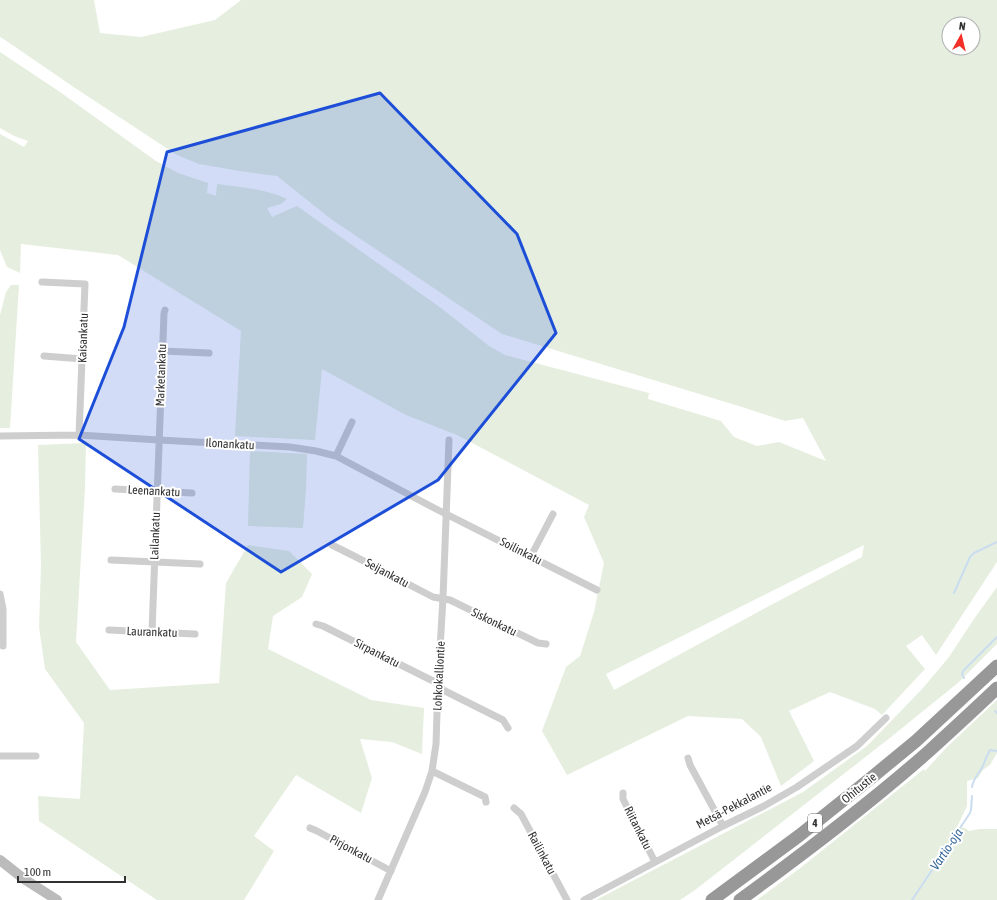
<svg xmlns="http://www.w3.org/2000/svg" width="997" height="900" viewBox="0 0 997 900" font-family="'Asap Condensed',sans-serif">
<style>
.green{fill:#e6efdf;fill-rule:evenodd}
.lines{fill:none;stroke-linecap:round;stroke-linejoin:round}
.stream{stroke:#caddf0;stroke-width:2}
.street{stroke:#cecece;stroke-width:7}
.secondary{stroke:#bbb;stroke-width:10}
.highway{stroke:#989898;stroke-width:13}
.marked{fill:#1d4ed8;fill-opacity:0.2;stroke:#1d4ed8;stroke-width:3;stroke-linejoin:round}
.labels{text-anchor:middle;stroke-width:4;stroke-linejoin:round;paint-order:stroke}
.shield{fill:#fff;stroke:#6f6f6f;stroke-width:1}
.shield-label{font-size:11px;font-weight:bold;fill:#313131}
.street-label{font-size:12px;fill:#313131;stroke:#fff}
.water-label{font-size:13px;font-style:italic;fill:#37699c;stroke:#fff}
</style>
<rect width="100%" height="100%" fill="#fff"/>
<path class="green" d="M 0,0 L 94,0 L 100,33 L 141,37 L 215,20 L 241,0 L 997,0 L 997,562 L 936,655 L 922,635 L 906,646 L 925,669 L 882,715 L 875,709 L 830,692 L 789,711 L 814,761 L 781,786 L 761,737 L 742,719 L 688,716 L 567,775 L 542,731 L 566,667 L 580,656 L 594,612 L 604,563 L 584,517 L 589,505 L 457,435 L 406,415 L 322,369 L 315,440 L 235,436 L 241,331 L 118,255 L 21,244 L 20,273 L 7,267 L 0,250 L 0,134 L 24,147 L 28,141 L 14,136 L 0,128 L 0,52 L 60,92 L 156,161 L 178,173 L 208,183 L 207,193 L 216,196 L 217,184 C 241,187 265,189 287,199 L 281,204 L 267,208 L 272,217 L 297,206 L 441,308 L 489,346 L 505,355 L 649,393 L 648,399 L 721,421 L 734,437 L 757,446 L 779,442 L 826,461 L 803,418 L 785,421 L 742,407 L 502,334 L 331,219 L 277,176 L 240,171 L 199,164 L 177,155 L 75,88 L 8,42 L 0,37 ZM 949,24 L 973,24 L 973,48 L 949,48 ZM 864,545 L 862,557 L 769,606 L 614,690 L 606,674 Z
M 11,285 L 19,285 L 10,428 L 0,428 L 0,315 L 6,292 Z
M 86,443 L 85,488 L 76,642 L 110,690 L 219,683 L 226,583 L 248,545 L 289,551 L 312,574 L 302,597 L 273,616 L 268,649 L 371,700 L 424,708 L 422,754 L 392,742 L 360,739 L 372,778 L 361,813 L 296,775 L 254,836 L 274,851 L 244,900 L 157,900 L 39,821 L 38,796 L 80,799 L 84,723 L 45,669 L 39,627 L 41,566 L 38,445 Z
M 250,451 L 307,454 L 306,489 L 303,528 L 248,526 Z
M 997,587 L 997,644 L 959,682 L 891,737 L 695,890 L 680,900 L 596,900 L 803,792 L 867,746 L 923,688 L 949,657 L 976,616 Z
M 997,700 L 997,753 L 990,765 L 983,770 L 978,778 L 967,781 L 967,806 L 957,827 L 965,828 L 969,831 L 979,829 L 997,829 L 997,900 L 757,900 L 799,869 L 924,769 L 925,771 L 947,747 Z"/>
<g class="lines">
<path class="stream" d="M 954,593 L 970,557 L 974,553 L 997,542
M 964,678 L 962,674 L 963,671 L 997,637
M 995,711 L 997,713
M 972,787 C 973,779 979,773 983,766 C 985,760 987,755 990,750 L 997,751
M 912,900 L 970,813 L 971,810 L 972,796"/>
<path class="street" d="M 42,282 L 85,284 L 79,435
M 162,351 L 209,353
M 44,356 L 82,359
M 0,436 L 79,435 L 159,440 L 290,447 L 316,451 L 336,456 L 438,510 L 597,590
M 336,456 L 352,422
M 115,489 L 192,493
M 332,545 L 354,556 L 433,597 L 450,600 L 538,643 L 546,644
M 531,556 L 553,514
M 111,560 L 200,564
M 0,594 L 3,609 L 3,646
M 316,624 L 323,626 L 431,680 L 438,683 L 443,690 L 503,720 L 508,728
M 109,630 L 195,634
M 152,632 L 164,313 L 165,310
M 0,756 L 36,756
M 688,758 L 690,765 L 723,826
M 432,771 L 485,797 L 486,802
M 623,793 L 623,799 L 655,862
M 514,808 L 521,814 L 567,900
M 310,828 L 317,831 L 391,871
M 378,900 L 425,792 L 432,771 L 436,744 L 438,683 L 443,598 L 449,440
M 584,900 L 723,826 L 764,806 L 797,787 L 857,746 L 886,718"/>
<path class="secondary" d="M 0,860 L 24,879 L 57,900"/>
<path class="highway" d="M 712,900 L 800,835 L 871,778 L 916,741 L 997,666
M 740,900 C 804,853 868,805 928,752 C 951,731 974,710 997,688"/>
</g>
<path class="marked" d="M 380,93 L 517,234 L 556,333 L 438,480 L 281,572 L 79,439 L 124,327 L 167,152 Z"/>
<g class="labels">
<rect class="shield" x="808" y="814" width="14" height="18" rx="3"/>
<g class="shield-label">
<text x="815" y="827">4</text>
</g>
<g class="street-label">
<text transform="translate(83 338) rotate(-88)" y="4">Kaisankatu</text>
<text transform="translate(161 375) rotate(-88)" y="4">Marketankatu</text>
<text transform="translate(230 444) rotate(3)" y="4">Ilonankatu</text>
<text transform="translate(154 491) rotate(3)" y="4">Leenankatu</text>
<text transform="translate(155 536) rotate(-88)" y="4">Lailankatu</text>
<text transform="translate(521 551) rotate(27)" y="4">Soilinkatu</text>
<text transform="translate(387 573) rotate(28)" y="4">Seijankatu</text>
<text transform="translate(494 622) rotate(26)" y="4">Siskonkatu</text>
<text transform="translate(152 632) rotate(2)" y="4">Laurankatu</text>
<text transform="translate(377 653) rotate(27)" y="4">Sirpankatu</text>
<text transform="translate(439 676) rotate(-87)" y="4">Lohkokalliontie</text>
<text transform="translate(859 788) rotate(-39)" y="4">Ohitustie</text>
<text transform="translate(734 806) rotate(-28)" y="4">Metsä-Pekkalantie</text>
<text transform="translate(638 828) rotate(63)" y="4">Riitankatu</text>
<text transform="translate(351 849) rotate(28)" y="4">Pirjonkatu</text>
<text transform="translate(542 853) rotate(62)" y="4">Railinkatu</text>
</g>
<g class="water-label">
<text transform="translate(946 849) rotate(-56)" y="5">Vartio-oja</text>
</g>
</g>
<g transform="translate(961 36) rotate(8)"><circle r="19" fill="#ffffff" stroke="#adadad"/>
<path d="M0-3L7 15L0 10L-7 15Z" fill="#f42f27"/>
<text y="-6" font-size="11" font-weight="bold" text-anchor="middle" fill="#313131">N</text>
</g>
<path d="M18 876v6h107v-6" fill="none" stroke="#313131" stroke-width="2"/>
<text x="24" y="876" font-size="12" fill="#313131" stroke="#ffffff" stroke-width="3" paint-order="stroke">100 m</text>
</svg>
